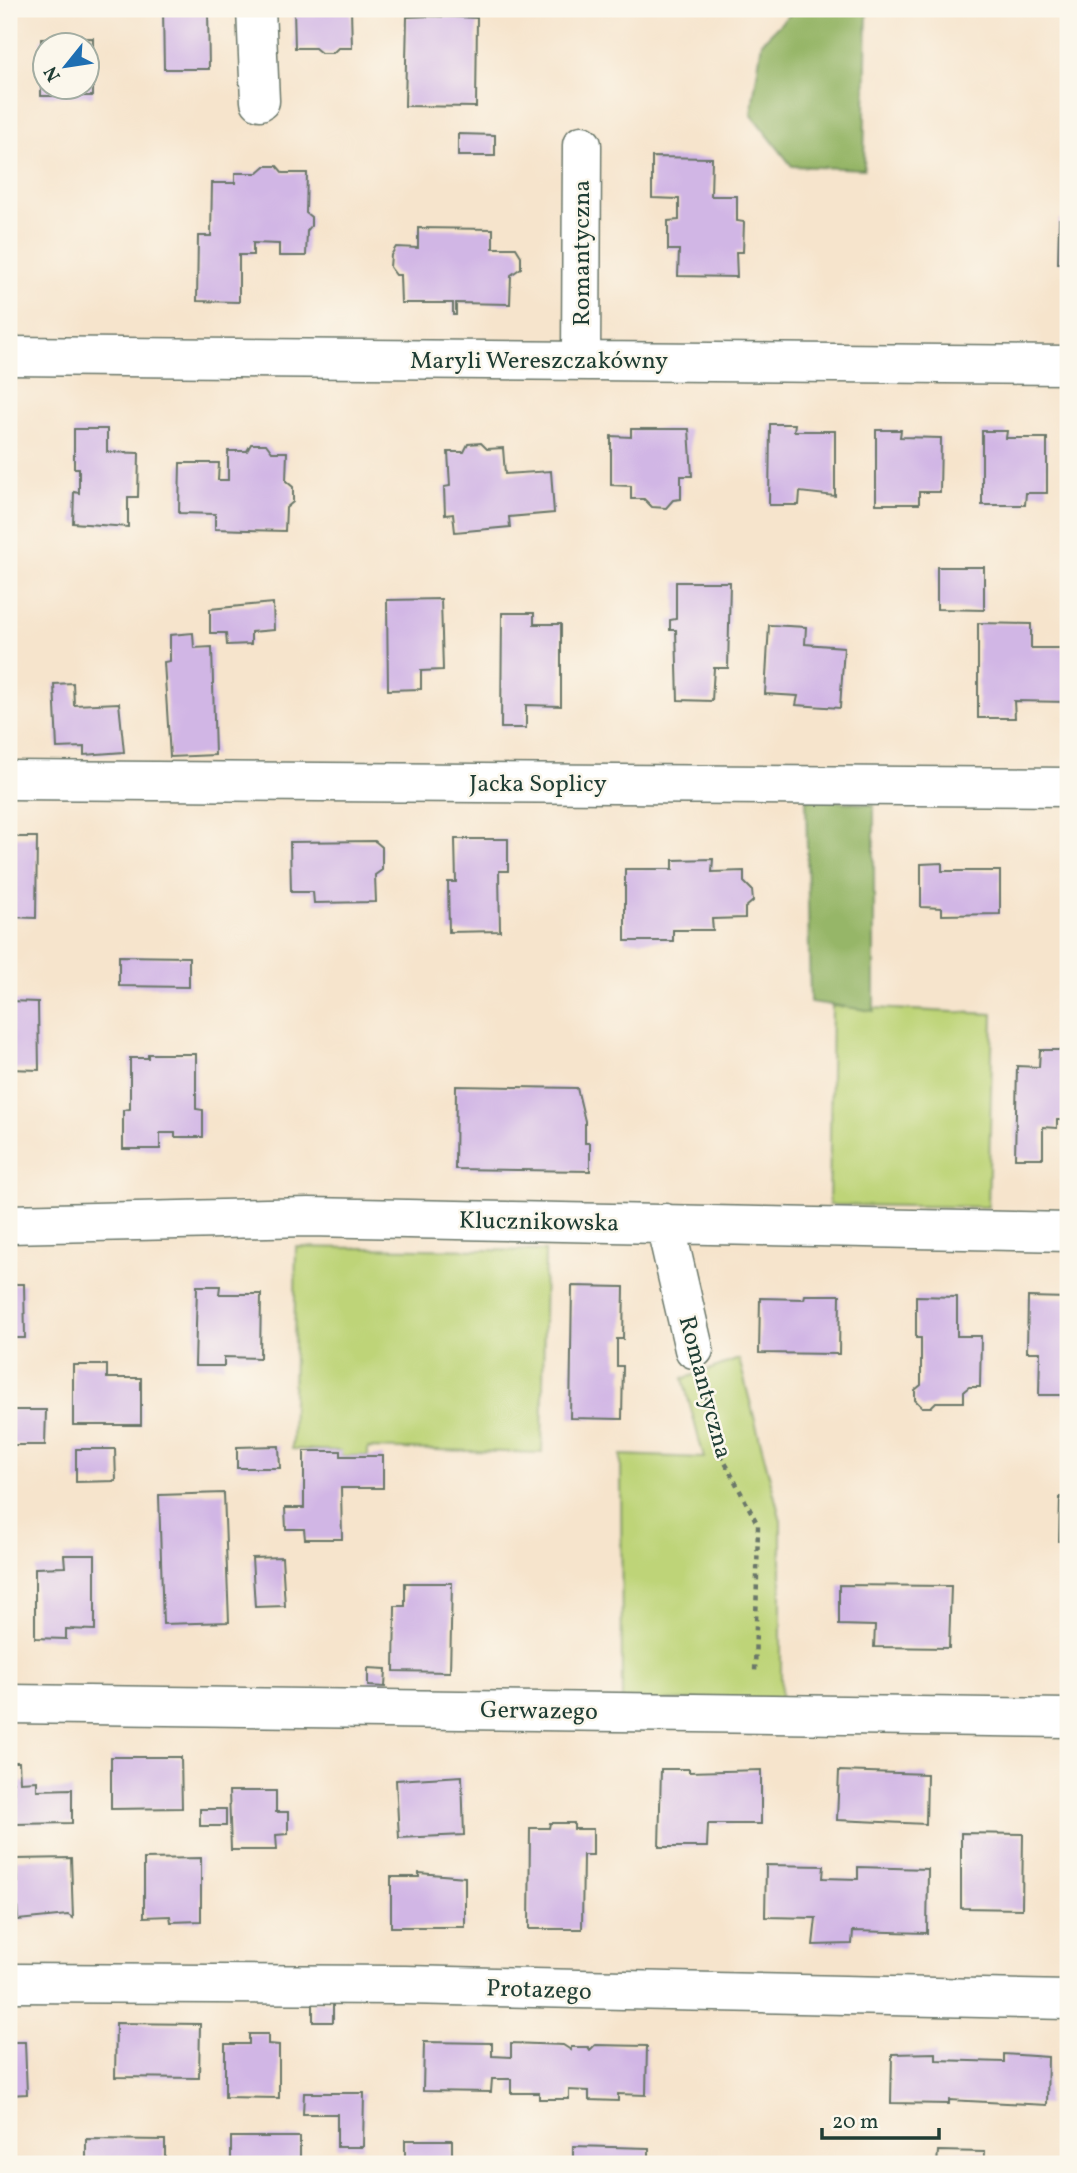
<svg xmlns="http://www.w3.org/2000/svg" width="1077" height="2173" viewBox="0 0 1077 2173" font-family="Vollkorn,serif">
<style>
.green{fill:#bed478;stroke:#6e8856;stroke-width:2}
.forest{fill:#96b668;stroke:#5a7a4e;stroke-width:2}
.building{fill:#d1b6e5;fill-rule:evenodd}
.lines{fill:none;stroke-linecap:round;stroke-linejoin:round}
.minor-casing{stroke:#6a7769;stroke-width:41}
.path{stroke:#6a7769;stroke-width:4.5;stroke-dasharray:5 5;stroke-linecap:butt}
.minor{stroke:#fff;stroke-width:38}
.labels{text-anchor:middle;stroke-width:5;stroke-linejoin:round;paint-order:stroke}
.street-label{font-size:24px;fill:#1f3d34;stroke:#fbf7ec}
</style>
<rect width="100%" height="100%" fill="#fbf7ec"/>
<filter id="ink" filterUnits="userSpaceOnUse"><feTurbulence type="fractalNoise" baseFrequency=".0143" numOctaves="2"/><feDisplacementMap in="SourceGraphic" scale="14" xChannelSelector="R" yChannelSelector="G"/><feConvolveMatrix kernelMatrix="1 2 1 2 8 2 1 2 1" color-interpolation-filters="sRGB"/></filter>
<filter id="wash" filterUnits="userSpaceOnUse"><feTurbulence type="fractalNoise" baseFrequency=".00686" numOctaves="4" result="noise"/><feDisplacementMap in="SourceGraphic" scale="28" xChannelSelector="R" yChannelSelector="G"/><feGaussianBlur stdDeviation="1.57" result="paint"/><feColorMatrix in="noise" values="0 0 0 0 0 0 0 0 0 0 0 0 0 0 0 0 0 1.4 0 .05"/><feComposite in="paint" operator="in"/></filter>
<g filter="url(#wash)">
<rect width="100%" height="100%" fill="#f6e4cc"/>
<path class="green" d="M 832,1006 L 993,1014 L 988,1207 L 829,1205 Z
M 296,1247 L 545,1251 L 542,1453 L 368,1448 L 368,1456 L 341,1456 L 340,1451 L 292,1449 Z
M 739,1359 L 781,1521 L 781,1700 L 622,1701 L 621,1455 L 704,1458 L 683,1379 Z"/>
<path class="forest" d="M 795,9 L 867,9 L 864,169 L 792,166 L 751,114 L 762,42 Z
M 806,798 L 874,805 L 874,1011 L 810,1002 Z"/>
<g id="blocks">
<path class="building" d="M 163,9 L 208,9 L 209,69 L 164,69 Z
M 294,9 L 351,9 L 352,48 L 338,48 L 333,53 L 321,53 L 315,48 L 295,48 Z
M 431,16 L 477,18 L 476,107 L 405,106 L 407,17 Z
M 93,38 L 93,96 L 41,96 L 41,39 ZM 46,46 L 88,46 L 88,88 L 46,88 Z
M 458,134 L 495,135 L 495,156 L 458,156 Z
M 652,157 L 712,158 L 711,196 L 737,196 L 737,221 L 744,222 L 743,252 L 736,252 L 737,277 L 678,276 L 679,250 L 668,250 L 668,221 L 679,220 L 679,199 L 652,198 Z
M 265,166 L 277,166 L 283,173 L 307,173 L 306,213 L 311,217 L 311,226 L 307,231 L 306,256 L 279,256 L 279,244 L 253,243 L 253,255 L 239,255 L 239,302 L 197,301 L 198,236 L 211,236 L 212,183 L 235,183 L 235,173 L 257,173 Z
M 1059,219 L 1068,219 L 1068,263 L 1058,263 Z
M 418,228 L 493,229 L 493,248 L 516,248 L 521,256 L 521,268 L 511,275 L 510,304 L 456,303 L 456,315 L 453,315 L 453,303 L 401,303 L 400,275 L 396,275 L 390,267 L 391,255 L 396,247 L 418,248 Z
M 770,424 L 795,424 L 794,431 L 835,431 L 835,496 L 800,492 L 799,505 L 769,505 Z
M 74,429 L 107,429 L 107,452 L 139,453 L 138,497 L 128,497 L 128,527 L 73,523 L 74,492 L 79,493 L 79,468 L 74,468 Z
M 631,429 L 689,429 L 692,476 L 681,476 L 681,499 L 673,500 L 666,508 L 652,507 L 644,499 L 631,499 L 631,486 L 611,485 L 611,436 L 631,437 Z
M 876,430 L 901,430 L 900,437 L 941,438 L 940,492 L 919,492 L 919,504 L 876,504 Z
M 982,431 L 1007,431 L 1006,438 L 1047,438 L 1047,493 L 1026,493 L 1025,505 L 982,505 Z
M 481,443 L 487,449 L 503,448 L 505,474 L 551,471 L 554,513 L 509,517 L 510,527 L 455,532 L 453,514 L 445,515 L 444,487 L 450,486 L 448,452 L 464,452 L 468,444 Z
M 251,444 L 266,444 L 272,452 L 287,452 L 286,481 L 293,487 L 293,502 L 286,508 L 285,531 L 215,529 L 215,514 L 179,513 L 180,463 L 219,463 L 218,480 L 228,480 L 228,451 L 247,451 Z
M 937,567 L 984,567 L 984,610 L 937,609 Z
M 676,582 L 730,582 L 728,668 L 714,668 L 712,701 L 678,700 L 676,630 L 670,630 L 670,620 L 676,619 Z
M 441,599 L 443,670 L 421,671 L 421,689 L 388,690 L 387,600 Z
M 273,603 L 274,630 L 251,632 L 251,644 L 227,645 L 226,633 L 210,633 L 210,609 Z
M 502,613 L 534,613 L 534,624 L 561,624 L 561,706 L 526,705 L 526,728 L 501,728 Z
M 978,623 L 1031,624 L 1031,648 L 1068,648 L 1068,702 L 1014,701 L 1015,718 L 978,718 Z
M 769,625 L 806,627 L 805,644 L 844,647 L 840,708 L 796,705 L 798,696 L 765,694 Z
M 193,633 L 194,648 L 212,647 L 215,755 L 170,757 L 164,662 L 170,661 L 170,635 Z
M 73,683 L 74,705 L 119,703 L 124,752 L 84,755 L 84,747 L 57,748 L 54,684 Z
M 9,837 L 37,837 L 36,918 L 9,917 Z
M 455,839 L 508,839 L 508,871 L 499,871 L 500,931 L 449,932 L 448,882 L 456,882 Z
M 375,841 L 382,847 L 382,870 L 375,875 L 376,902 L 314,903 L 313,892 L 291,892 L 290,842 Z
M 713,859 L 712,872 L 744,871 L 744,882 L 752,890 L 753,901 L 745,908 L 745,918 L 712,919 L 713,930 L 673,930 L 673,941 L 625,941 L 625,869 L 673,869 L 673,860 Z
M 942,863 L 942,871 L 1000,871 L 1000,914 L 942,915 L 942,908 L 921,907 L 921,864 Z
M 119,956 L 189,957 L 189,987 L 119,986 Z
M 9,1001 L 38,1002 L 39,1070 L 9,1069 Z
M 1040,1050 L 1068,1050 L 1068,1120 L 1057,1120 L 1057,1128 L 1043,1127 L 1043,1158 L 1015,1158 L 1017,1066 L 1039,1067 Z
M 148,1054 L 196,1054 L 196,1109 L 203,1110 L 203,1137 L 175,1137 L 175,1133 L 160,1133 L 160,1149 L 123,1149 L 123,1110 L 130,1109 L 130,1058 L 148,1058 Z
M 456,1086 L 577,1088 L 585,1121 L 585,1143 L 590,1143 L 590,1171 L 455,1169 Z
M 9,1284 L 24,1284 L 25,1338 L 9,1338 Z
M 197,1286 L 220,1286 L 219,1294 L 261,1294 L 260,1358 L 224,1357 L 224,1366 L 195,1366 Z
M 572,1286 L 624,1287 L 623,1339 L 617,1339 L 617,1366 L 623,1366 L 622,1419 L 570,1418 Z
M 805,1295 L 840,1295 L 839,1354 L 759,1353 L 760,1298 L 804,1299 Z
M 916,1296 L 957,1297 L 957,1336 L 981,1336 L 980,1387 L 969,1387 L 964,1391 L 964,1402 L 936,1402 L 931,1407 L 922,1407 L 915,1400 L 915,1390 L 921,1385 L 921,1338 L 916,1338 Z
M 1028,1297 L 1068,1298 L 1068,1395 L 1039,1395 L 1040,1352 L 1027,1352 Z
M 73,1365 L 107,1365 L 107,1378 L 141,1378 L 141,1425 L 73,1425 Z
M 9,1410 L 46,1410 L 45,1445 L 9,1445 Z
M 279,1446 L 280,1468 L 237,1468 L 237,1447 Z
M 76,1449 L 115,1449 L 116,1481 L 76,1482 Z
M 304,1451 L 341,1451 L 341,1456 L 383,1456 L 383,1488 L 341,1488 L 342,1539 L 305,1539 L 304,1529 L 286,1529 L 285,1508 L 304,1508 Z
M 224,1493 L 229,1622 L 163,1624 L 159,1495 Z
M 1060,1497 L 1068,1497 L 1068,1541 L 1059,1541 Z
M 64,1555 L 95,1555 L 95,1630 L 66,1629 L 66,1639 L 35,1638 L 35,1568 L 65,1567 Z
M 282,1557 L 285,1606 L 255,1607 L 252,1558 Z
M 405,1583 L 452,1583 L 450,1672 L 394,1671 L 395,1606 L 405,1606 Z
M 839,1585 L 951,1586 L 949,1648 L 874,1647 L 875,1626 L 839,1625 Z
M 368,1668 L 386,1669 L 385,1687 L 368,1686 Z
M 111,1757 L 181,1757 L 182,1808 L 111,1809 Z
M 9,1762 L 19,1762 L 20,1782 L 37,1781 L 37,1790 L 72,1789 L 72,1823 L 14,1824 L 13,1782 L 9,1783 Z
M 661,1769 L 689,1769 L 689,1772 L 761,1770 L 761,1824 L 708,1824 L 707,1847 L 659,1847 Z
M 839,1771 L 927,1774 L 926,1824 L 837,1820 Z
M 462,1776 L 464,1835 L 399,1838 L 396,1780 Z
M 229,1791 L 276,1791 L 276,1812 L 288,1812 L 288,1834 L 276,1835 L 277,1850 L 231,1850 Z
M 200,1809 L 226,1809 L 226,1826 L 200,1826 Z
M 550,1823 L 574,1823 L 574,1829 L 593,1829 L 593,1855 L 583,1855 L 582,1929 L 529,1929 L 530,1828 L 549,1828 Z
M 961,1833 L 1023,1834 L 1022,1909 L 961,1908 Z
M 71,1858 L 73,1918 L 68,1915 L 18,1920 L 17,1904 L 9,1905 L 9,1887 L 17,1886 L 16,1859 Z
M 201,1858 L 201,1921 L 171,1922 L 170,1916 L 144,1917 L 144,1859 Z
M 766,1865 L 824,1866 L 823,1878 L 858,1879 L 858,1867 L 928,1869 L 927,1933 L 853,1931 L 852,1944 L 813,1945 L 816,1918 L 765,1917 Z
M 419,1873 L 465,1877 L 465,1927 L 391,1927 L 391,1877 L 419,1877 Z
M 313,2002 L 333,2002 L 333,2022 L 313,2022 Z
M 116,2023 L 200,2024 L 199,2078 L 115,2077 Z
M 249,2034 L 268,2034 L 268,2044 L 279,2045 L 279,2098 L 225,2097 L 225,2044 L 249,2044 Z
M 9,2042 L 25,2042 L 27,2094 L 9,2095 Z
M 424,2042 L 492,2043 L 492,2056 L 511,2057 L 511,2043 L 563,2045 L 571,2050 L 571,2047 L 588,2047 L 590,2050 L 595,2045 L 647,2046 L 646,2095 L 618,2094 L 618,2101 L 589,2100 L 589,2091 L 569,2090 L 569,2099 L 539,2099 L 539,2093 L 511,2093 L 511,2079 L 492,2079 L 491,2092 L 423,2091 Z
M 936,2053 L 936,2060 L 1004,2062 L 1004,2054 L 1048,2057 L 1047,2105 L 949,2100 L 949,2104 L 891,2103 L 892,2054 Z
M 304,2093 L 364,2093 L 363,2147 L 337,2147 L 337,2114 L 303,2114 Z
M 231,2137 L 300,2137 L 300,2164 L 231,2164 Z
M 9,2138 L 11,2138 L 11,2157 L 9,2157 Z
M 86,2139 L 165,2140 L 165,2164 L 86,2164 Z
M 405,2140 L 452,2140 L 452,2164 L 405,2164 Z
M 573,2146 L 649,2148 L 649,2164 L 573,2164 Z
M 938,2151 L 985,2152 L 984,2164 L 937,2164 Z"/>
</g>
</g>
<g filter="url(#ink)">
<use href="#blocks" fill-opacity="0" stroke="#6a7769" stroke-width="2"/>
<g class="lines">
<defs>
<path id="minor" d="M 256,9 L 260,101
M 9,356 L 1068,365
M 581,360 L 582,145
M 9,780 L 1068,787
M 665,1223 L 694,1349
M 9,1224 L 309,1217 L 1068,1232
M 9,1704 L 1068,1718
M 9,1983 L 405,1985 L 1068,2000"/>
</defs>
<use href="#minor" class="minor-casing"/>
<path class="path" d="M 703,1387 L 719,1451 L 758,1525 L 755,1675"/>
<use href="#minor" class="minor"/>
</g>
</g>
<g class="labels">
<g class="street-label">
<text transform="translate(581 253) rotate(-90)" y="8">Romantyczna</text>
<text x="539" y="368">Maryli Wereszczakówny</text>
<text x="538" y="791">Jacka Soplicy</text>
<text transform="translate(539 1221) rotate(1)" y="8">Klucznikowska</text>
<text transform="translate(706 1387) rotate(75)" y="8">Romantyczna</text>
<text transform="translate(539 1710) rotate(1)" y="8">Gerwazego</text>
<text transform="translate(539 1989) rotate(2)" y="8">Protazego</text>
</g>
</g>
<rect width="1077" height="2173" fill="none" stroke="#fbf7ec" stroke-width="35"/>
<g transform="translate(66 66) rotate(240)"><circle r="33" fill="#fbf7ec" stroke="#a3ada2" stroke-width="2"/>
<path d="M0-5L12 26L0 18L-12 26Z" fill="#1f6fb2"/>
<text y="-10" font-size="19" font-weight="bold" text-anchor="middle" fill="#1f3d34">N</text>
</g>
<path d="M822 2128v10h117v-10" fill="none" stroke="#1f3d34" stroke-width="3.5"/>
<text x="832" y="2128" font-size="21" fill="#1f3d34" stroke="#fbf7ec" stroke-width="5" paint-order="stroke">20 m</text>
</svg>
